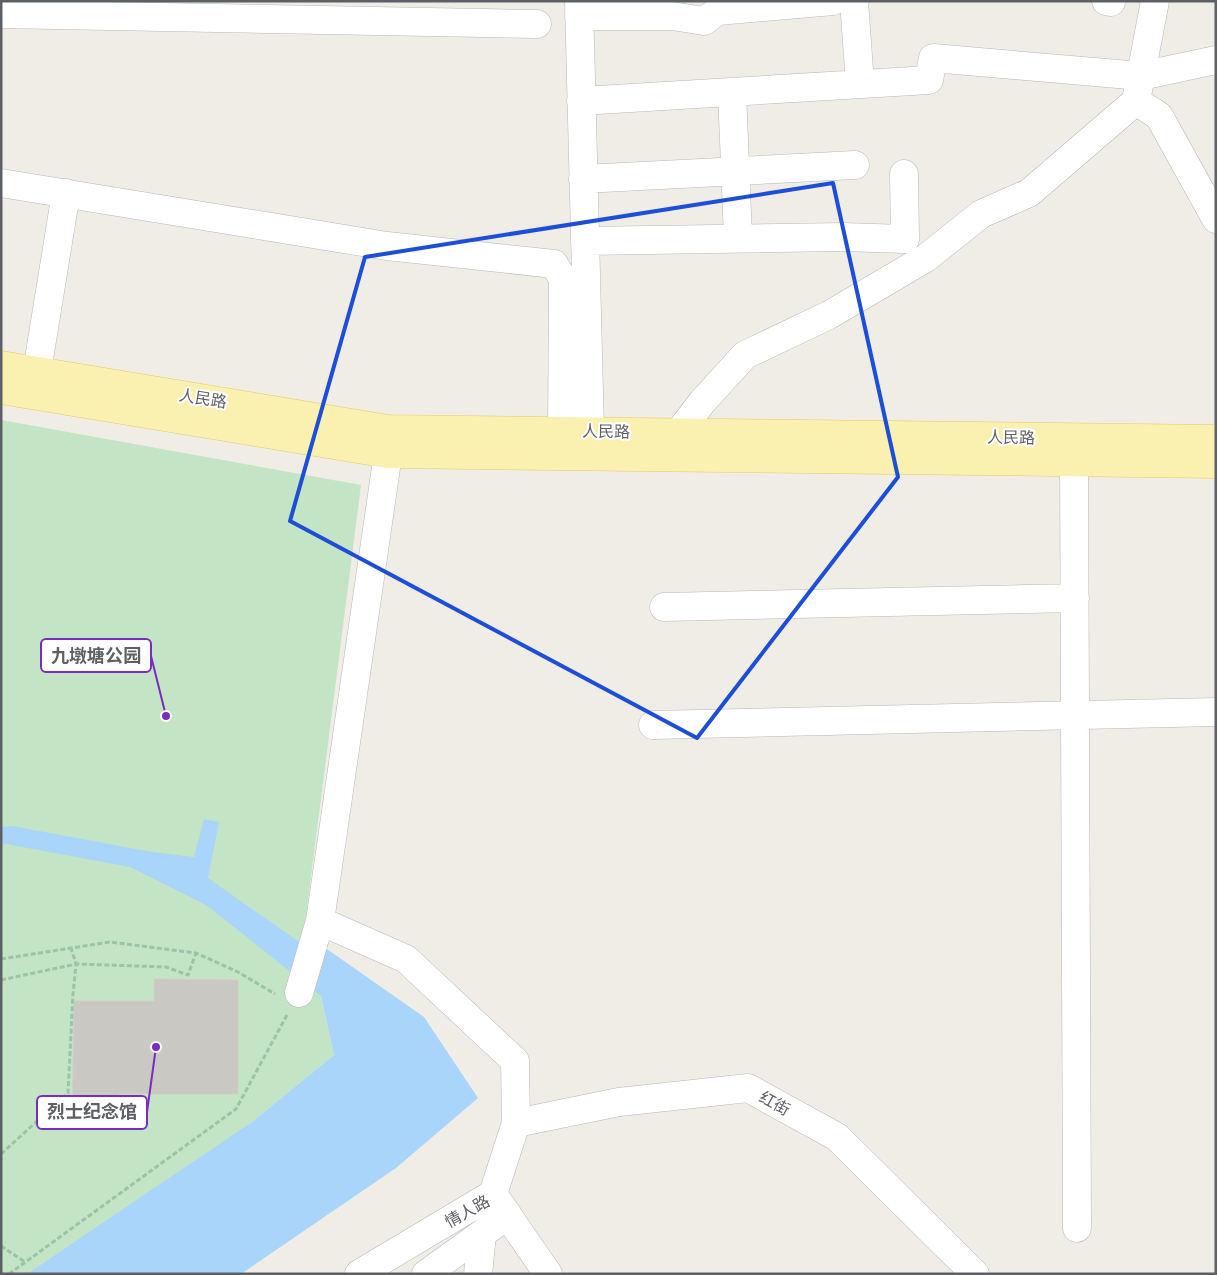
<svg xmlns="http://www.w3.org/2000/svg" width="1217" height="1275" viewBox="0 0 1217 1275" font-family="Arial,'Noto Sans SC',sans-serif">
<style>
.green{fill:#c3e4c5}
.water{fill:#aad5fa}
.building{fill:#cac8c2;stroke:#d3cfc4}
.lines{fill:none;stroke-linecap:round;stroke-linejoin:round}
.minor-casing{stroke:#b6b7bb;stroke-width:29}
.major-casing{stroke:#e9c864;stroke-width:29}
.path{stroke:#9bc3a8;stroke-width:3;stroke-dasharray:5 2.5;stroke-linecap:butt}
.minor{stroke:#fff;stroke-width:28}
.major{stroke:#faf0af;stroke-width:28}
.marked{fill:none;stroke:#1d4ed8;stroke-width:4;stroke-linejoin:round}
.labels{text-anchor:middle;stroke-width:4;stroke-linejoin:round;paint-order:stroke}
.street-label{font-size:16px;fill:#5d6065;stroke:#fff}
.leader{fill:none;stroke:#7b2cbf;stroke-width:2}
.callout-dot{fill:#7b2cbf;stroke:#fff;stroke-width:2}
.callout{fill:#fff;stroke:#7b2cbf;stroke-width:2}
.callout-label{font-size:18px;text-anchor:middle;font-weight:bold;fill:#5d6065}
</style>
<rect width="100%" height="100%" fill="#efede5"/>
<path class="green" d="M 1,420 L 361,485 L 302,947 L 321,996 L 334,1055 L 231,1139 L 27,1274 L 1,1274 Z"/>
<path class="water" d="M 204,819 L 219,822 L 208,878 L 322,958 L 324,947 L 424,1017 L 478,1098 L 396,1168 L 241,1274 L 27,1274 L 252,1122 L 334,1055 L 321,996 L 206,905 L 130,867 L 1,843 L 1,827 L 12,826 L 152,852 L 194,857 Z"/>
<path class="building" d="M 154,979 L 238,980 L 238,1094 L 119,1094 L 118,1125 L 72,1123 L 74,1001 L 154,1001 Z"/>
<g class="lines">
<defs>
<path id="minor" d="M 579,1 L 590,431
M 854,1 L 860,84
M 1106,1 L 1111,2
M 1,14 L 537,24
M 579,16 L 672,16 L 704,21 L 718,11 L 833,1
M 732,92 L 738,238
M 581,101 L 929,80 L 933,58 L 1141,76 L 1216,60
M 1136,101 L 1159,116 L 1216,219
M 583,179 L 855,165
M 1,183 L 387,246 L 554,264 L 563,279 L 562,431
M 585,241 L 843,237 L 905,239 L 904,174
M 37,371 L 66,193
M 679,432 L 703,401 L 745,355 L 829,315 L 926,258 L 981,214 L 1029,193 L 1136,101 L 1155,1
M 388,454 L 320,921 L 406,959 L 515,1061 L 516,1123 L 493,1194
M 1074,462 L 1077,1228
M 664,607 L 1075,598
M 653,725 L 1216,712
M 299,993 L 320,921
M 516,1123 L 619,1102 L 748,1088 L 837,1137 L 975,1274
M 359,1274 L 493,1194 L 548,1274
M 426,1274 L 508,1215
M 478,1274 L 482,1234"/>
<path id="major" d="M 1,365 L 388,429 L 1216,439
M 1,390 L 388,454 L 1216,464"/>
</defs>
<use href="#minor" class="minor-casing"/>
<use href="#major" class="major-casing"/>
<path class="path" d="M 1,959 L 110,942 L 196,953 L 238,972 L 275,994
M 1,980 L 76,964 L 166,967 L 188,975 L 196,953
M 1,1154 L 68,1093 L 73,994 L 76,964 L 71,948
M 1,1246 L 25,1262
M 9,1274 L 236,1109 L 287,1015"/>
<use href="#minor" class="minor"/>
<use href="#major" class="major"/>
</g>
<path class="marked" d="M 833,183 L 898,477 L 697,738 L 290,521 L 365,257 Z"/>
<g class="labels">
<g class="street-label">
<text transform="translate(203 398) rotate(9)" y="6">人民路</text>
<text transform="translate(606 431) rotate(1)" y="6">人民路</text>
<text transform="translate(1011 437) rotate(1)" y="6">人民路</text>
<text transform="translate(775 1103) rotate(29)" y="6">红街</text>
<text transform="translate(467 1211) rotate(-29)" y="6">情人路</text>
</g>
</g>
<path class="leader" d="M166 716L151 656M156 1047L147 1112"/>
<g class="callout-dot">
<circle cx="166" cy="716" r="5"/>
<circle cx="156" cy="1047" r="5"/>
</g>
<g class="callout">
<rect x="41" y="639" width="110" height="33" rx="5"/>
<rect x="37" y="1096" width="110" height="33" rx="5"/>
</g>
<g class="callout-label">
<text x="96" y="662">九墩塘公园</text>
<text x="92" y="1118">烈士纪念馆</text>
</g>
<rect width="1217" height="1275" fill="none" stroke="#5d6065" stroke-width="5"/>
</svg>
